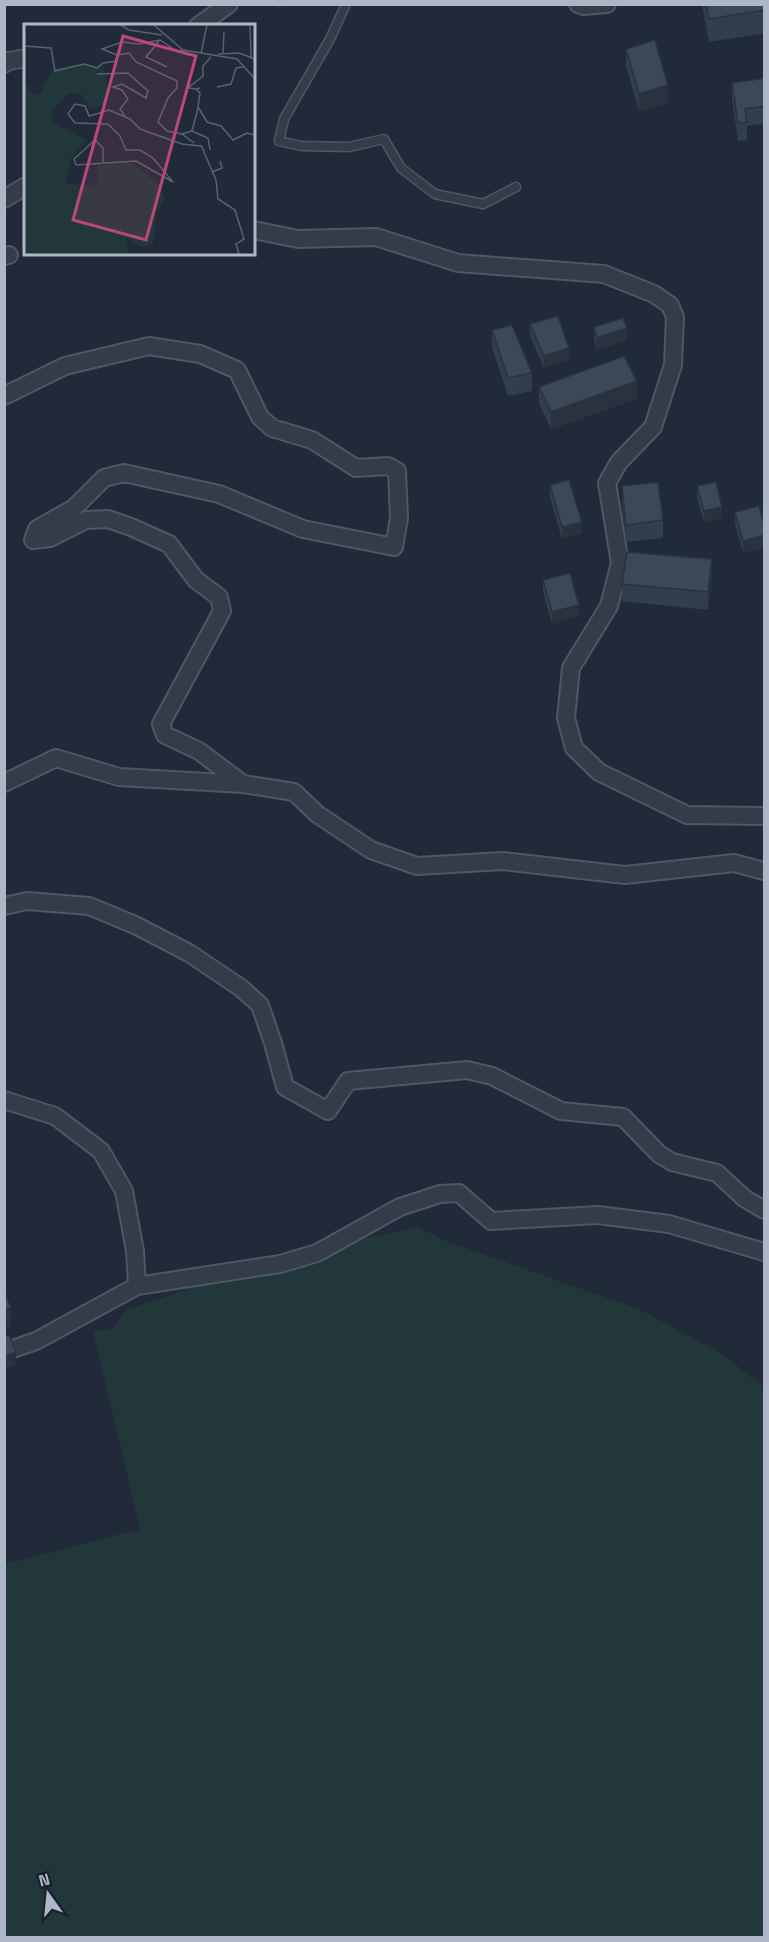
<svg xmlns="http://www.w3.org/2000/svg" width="769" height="1942" viewBox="0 0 769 1942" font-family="'Space Grotesk',sans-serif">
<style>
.green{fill:#223739}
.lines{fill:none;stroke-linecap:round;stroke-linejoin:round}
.service-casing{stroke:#4e5763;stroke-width:11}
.minor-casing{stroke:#4e5763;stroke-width:20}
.service{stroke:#333c48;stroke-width:8}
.minor{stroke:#333c48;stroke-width:16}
.wall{fill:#333e4c}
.shaded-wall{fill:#29323e}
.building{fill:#3b4858;stroke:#29323e;stroke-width:1.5}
.inset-road{fill:none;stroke:#586270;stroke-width:1.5}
.view{fill:#bc487b;fill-opacity:0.15;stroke:#bc487b;stroke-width:3}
.inset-edge{fill:none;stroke:#adb7c5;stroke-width:3}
</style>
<rect width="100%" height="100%" fill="#202a38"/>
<path class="green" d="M 417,1227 L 451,1243 L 639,1309 L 722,1354 L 764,1387 L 764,1937 L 5,1938 L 5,1564 L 132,1531 L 141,1533 L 93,1331 L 113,1329 L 126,1310 L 282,1257 Z"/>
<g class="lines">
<defs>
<path id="service" d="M 346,4 L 330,39 L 284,119 L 279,141 L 301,146 L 349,147 L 384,139 L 401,168 L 435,194 L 483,204 L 516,187"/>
<path id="minor" d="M 578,4 L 583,6 L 607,4
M 198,26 L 229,4
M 4,64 L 9,61 L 26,58
M 4,199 L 26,186
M 254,230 L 298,239 L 376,237 L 458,263 L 604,274 L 654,294 L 670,305 L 675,317 L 673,365 L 653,427 L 619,462 L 607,483 L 620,563 L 609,606 L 571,668 L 566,718 L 574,748 L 599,772 L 687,815 L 764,816
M 4,256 L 9,255
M 4,396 L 65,366 L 149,346 L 200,354 L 237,370 L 260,417 L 272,428 L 312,440 L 356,468 L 388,466 L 397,471 L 399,518 L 394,547 L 303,529 L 219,494 L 124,473 L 104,478 L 74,508 L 37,529 L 33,540 L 50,538 L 86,520 L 108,519 L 131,527 L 169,544 L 196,580 L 219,597 L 222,611 L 161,724 L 165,735 L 199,751 L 243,784
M 4,783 L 56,758 L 119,777 L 243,784 L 294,792 L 317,814 L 371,850 L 417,866 L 503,861 L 625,875 L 734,863 L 764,871
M 4,906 L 27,901 L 89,906 L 135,925 L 189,953 L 241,988 L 260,1005 L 273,1043 L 285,1087 L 328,1111 L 348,1081 L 467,1070 L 492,1076 L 561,1111 L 623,1117 L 659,1154 L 672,1162 L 717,1173 L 744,1198 L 764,1210
M 4,1100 L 55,1116 L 101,1151 L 124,1191 L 135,1251 L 137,1286
M 4,1352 L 36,1341 L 137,1286 L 280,1264 L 317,1253 L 400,1207 L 440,1194 L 459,1193 L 491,1221 L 598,1215 L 669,1224 L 764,1252"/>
</defs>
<use href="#service" class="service-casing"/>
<use href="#minor" class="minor-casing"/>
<use href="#service" class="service"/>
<use href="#minor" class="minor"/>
</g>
<path class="wall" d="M 702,4 L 765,4 L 765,33 L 709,42 Z
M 626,49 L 668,103 L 639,111 L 626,66 Z
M 765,78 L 765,123 L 747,126 L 747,140 L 738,141 L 732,100 L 732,83 Z
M 530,324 L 569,360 L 544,368 L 530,336 Z
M 594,327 L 627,340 L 597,350 L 594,339 Z
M 492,330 L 532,373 L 532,391 L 508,396 L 492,348 Z
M 539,387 L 637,399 L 551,429 L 539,404 Z
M 550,485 L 582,533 L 562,539 L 550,497 Z
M 622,486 L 663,520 L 663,538 L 626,542 L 622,504 Z
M 697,486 L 722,518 L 704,523 L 697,498 Z
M 735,512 L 765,528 L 765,547 L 743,553 L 735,524 Z
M 712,576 L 708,610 L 622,601 L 622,584 Z
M 543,580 L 579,616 L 552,624 L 543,592 Z"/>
<path class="shaded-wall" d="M 276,4 L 293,4 L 276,9 Z
M 668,85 L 668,103 L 639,111 L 639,94 Z
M 627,328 L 627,340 L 597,350 L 597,338 Z
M 569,348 L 569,360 L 544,368 L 544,356 Z
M 637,381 L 637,399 L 551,429 L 551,412 Z
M 722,507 L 722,518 L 704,523 L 704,511 Z
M 582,522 L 582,533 L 562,539 L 562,527 Z
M 765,535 L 765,547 L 743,553 L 743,541 Z
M 712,559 L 712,576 L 708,610 L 708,592 Z
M 579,605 L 579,616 L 552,624 L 552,612 Z
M 11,1308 L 11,1326 L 4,1328 L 4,1311 Z
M 16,1352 L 16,1364 L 4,1369 L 4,1357 Z"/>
<path class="building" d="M 706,4 L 765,4 L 765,10 L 709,19 Z
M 655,40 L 668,85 L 639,94 L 626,49 Z
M 765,78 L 765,106 L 745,109 L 747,122 L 738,123 L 732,83 Z
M 558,316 L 569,348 L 544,356 L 530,324 Z
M 623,318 L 627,328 L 597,338 L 594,327 Z
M 512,325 L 532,373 L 508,378 L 492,330 Z
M 624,356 L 637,381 L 551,412 L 539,387 Z
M 569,480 L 582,522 L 562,527 L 550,485 Z
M 658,482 L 663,520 L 626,525 L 622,486 Z
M 716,482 L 722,507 L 704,511 L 697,486 Z
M 759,506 L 765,528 L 765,535 L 743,541 L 735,512 Z
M 627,552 L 712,559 L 708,592 L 622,584 Z
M 570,573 L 579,605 L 552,612 L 543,580 Z
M 4,1291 L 11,1308 L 4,1311 Z
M 9,1335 L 16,1352 L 4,1357 L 4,1337 Z"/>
<g transform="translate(24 24)">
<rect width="231" height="231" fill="#202a38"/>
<path d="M 79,39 L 85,68 L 79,81 L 67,84 L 56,69 L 44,70 L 27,87 L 29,99 L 64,116 L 47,134 L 41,160 L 73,161 L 74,141 L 107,139 L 133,159 L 141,174 L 132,191 L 129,221 L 117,223 L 102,213 L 105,230 L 0,230 L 0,54 L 8,70 L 15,71 L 29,45 L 60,40 L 69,44 Z" fill="#223739"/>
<path class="inset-road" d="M 97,1 L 105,6 L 138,11M 130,1 L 159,26 L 213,35 L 231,55M 226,1 L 227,33M 135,17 L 122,33 L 143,43M 0,22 L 27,24 L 31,47 L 60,40 L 73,44 L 79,39 L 93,37M 158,26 L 154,28 L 136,16 L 115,20 L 98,18 L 78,25 L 93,31 L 105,29 L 112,38 L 153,57 L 153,64 L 144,74 L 134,98 L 143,107 L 158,110 L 170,119M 177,29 L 183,1M 199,29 L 200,8M 194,30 L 215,29 L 231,35M 73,50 L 104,49 L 124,67 L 122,74 L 98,60 L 89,63 L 98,66 L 104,75 L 96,85 L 101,92M 193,63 L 207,60 L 212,44 L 219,43M 176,64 L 172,65 L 176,69 L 174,83 L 183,98 L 197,102 L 209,116 L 223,109 L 231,111M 172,65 L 164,64 L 179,52 L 179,42 L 187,33M 168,107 L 184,114 L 186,126M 158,110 L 168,107 L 174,84M 177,121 L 192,156 L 194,175 L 211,186 L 220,215 L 212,220 L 215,230M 79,138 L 79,124 L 71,116 L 50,135 L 52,141 L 112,137 L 149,158 L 129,134 L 116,126 L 102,126 L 96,112 L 84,100 L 51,99 L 44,90 L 51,80 L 61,82 L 65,92 L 85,86 L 106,95 L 116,105 L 158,120 L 177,122M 188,148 L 198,144 L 196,137"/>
<path class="view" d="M 99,12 L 172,32 L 122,216 L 49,196 Z"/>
<rect width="231" height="231" class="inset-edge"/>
</g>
<rect width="769" height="1942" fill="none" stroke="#adb7c5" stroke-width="12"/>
<g transform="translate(48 1894) rotate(345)" stroke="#19212d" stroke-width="4.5" paint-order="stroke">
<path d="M0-4.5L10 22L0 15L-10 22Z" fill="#adb7c5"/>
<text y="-9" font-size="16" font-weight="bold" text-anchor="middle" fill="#adb7c5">N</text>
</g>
</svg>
